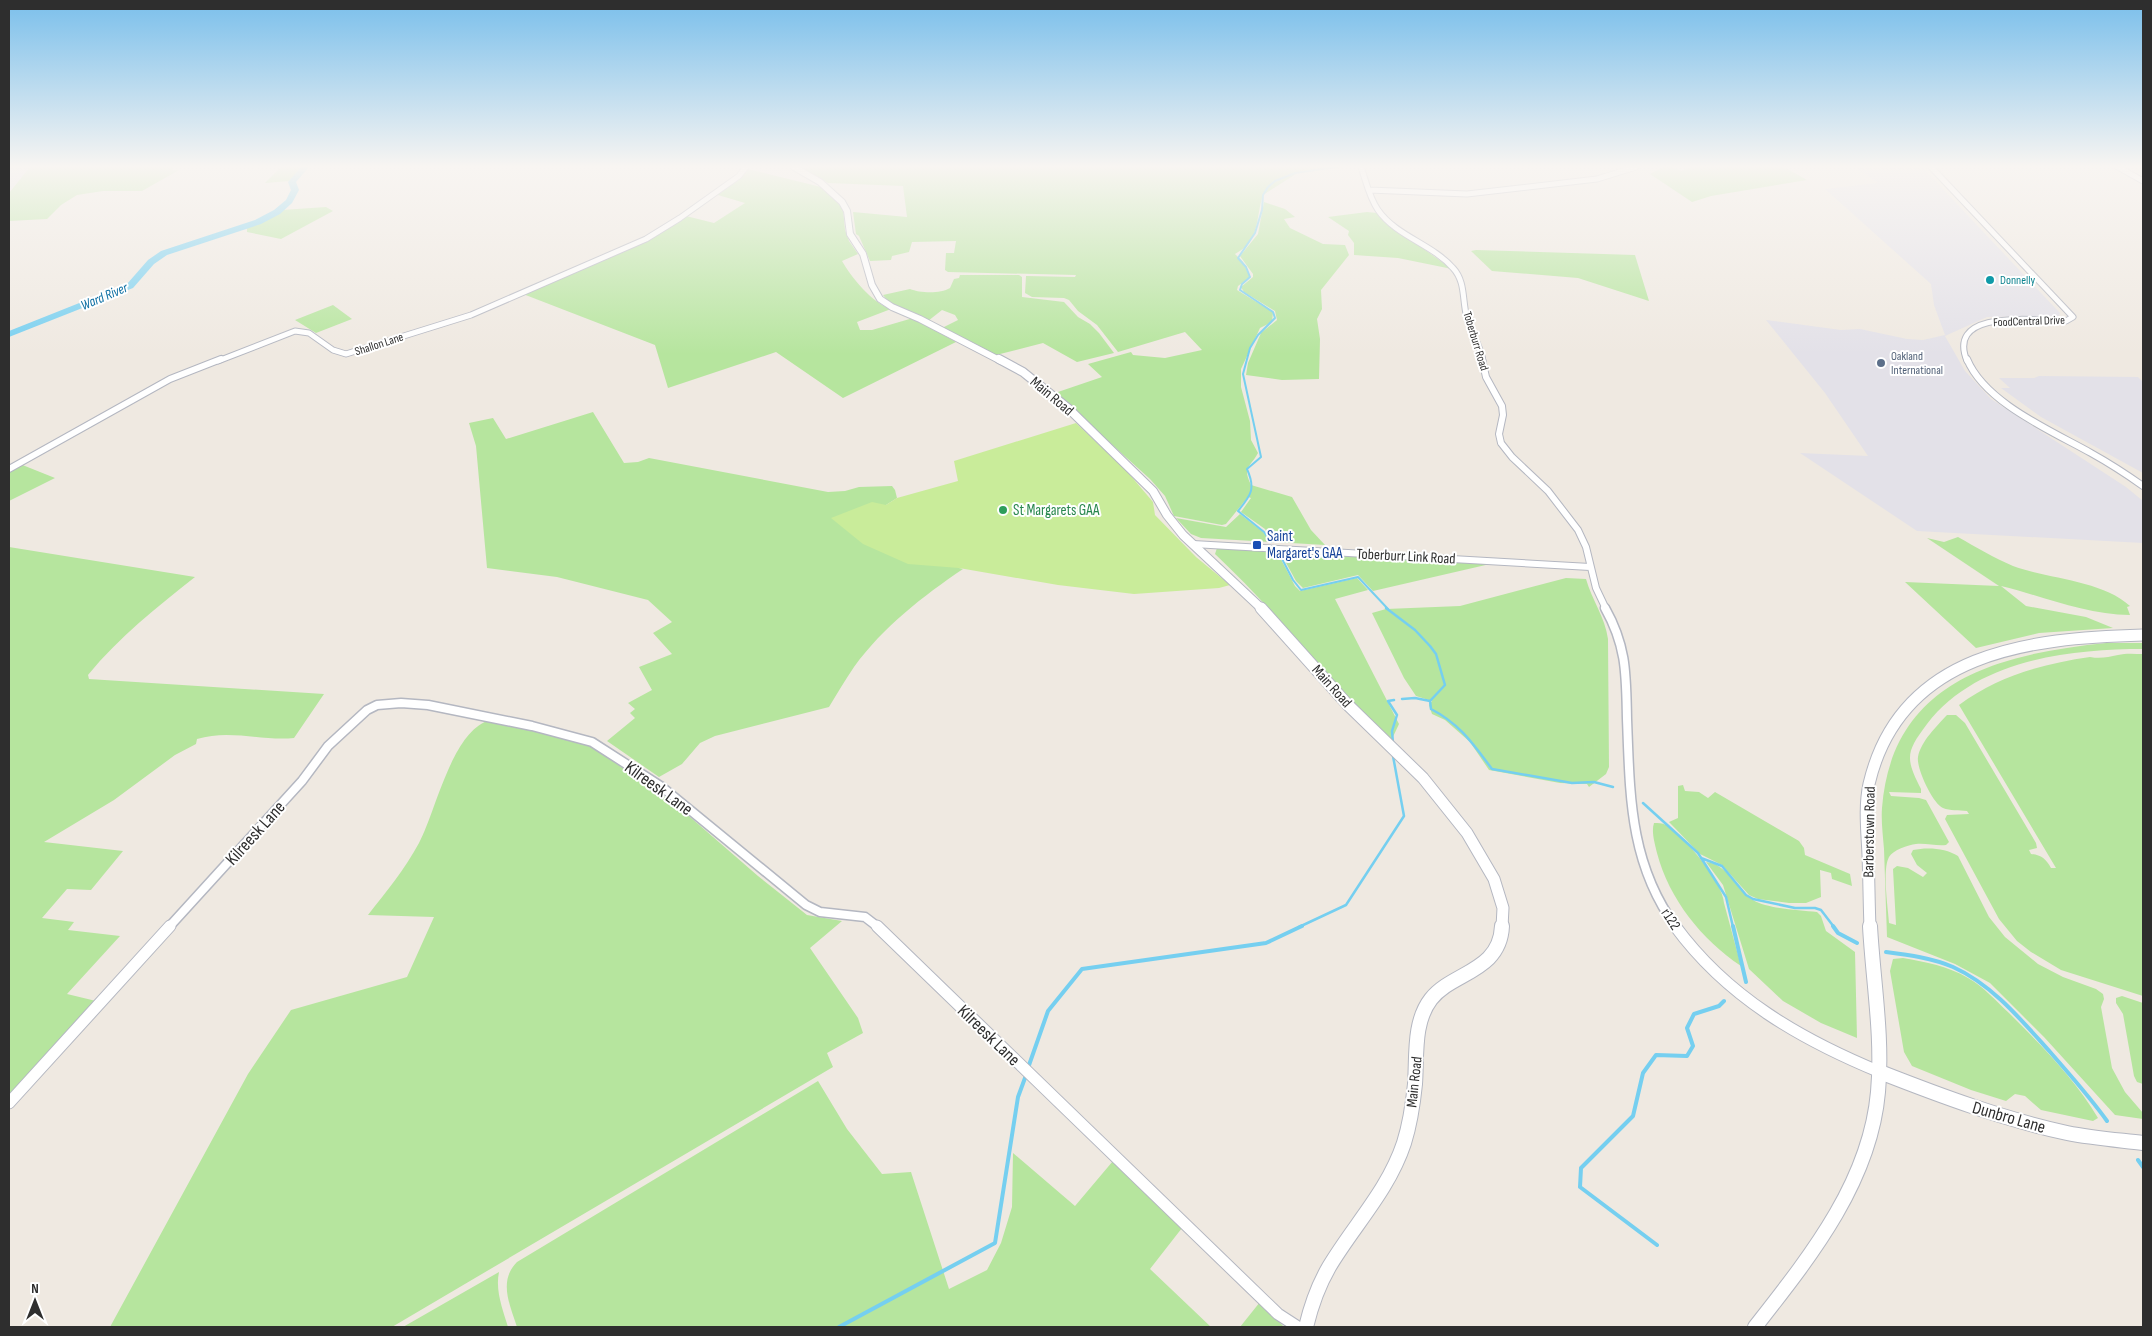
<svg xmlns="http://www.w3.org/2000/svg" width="2152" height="1336" viewBox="0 0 2152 1336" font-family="'Sofia Sans Condensed',sans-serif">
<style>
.industrial{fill:#e3e1e8}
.green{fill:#b6e59e}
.pitch{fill:#c9ec9a}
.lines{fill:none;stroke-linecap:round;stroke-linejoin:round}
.stream-far2{stroke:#75cff0;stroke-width:2}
.stream-far1{stroke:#75cff0;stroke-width:2.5}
.stream{stroke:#75cff0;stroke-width:4}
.river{fill:#75cff0;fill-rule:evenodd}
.street-far3-casing{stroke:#b4b7c1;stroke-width:7}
.street-far2-casing{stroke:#b4b7c1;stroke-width:8}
.street-far1-casing{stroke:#b4b7c1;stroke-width:11}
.street-casing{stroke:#b4b7c1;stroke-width:13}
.secondary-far3-casing{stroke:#b4b7c1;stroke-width:8}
.secondary-far2-casing{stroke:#b4b7c1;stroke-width:10}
.secondary-far1-casing{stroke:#b4b7c1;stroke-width:13}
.secondary-casing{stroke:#b4b7c1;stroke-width:16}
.street-far3{stroke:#fff;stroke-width:5}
.street-far2{stroke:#fff;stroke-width:6}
.street-far1{stroke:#fff;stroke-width:8}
.street{stroke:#fff;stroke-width:11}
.secondary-far3{stroke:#fff;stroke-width:6}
.secondary-far2{stroke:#fff;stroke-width:8}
.secondary-far1{stroke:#fff;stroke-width:11}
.secondary{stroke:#fff;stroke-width:14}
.culture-dot{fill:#0f9aa8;stroke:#fff;stroke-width:2}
.service-dot{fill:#5c6f8a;stroke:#fff;stroke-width:2}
.leisure-dot{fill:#2e9e5b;stroke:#fff;stroke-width:2}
.transit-dot{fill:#1a4fb4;stroke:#fff;stroke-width:2}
.labels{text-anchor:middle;stroke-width:4;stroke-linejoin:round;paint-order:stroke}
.far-culture-label{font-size:12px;fill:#0d838f;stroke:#fff;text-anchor:start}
.far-street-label{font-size:12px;fill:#2e2e2e;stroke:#fff}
.far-service-label{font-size:12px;fill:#4e5e75;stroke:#fff;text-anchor:start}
.far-water-label{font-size:14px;font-style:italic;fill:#0d6fa3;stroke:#fff}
.street-label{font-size:15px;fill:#2e2e2e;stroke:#fff}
.leisure-label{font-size:15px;fill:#27864d;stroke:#fff;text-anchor:start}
.transit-label{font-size:15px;fill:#164399;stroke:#fff;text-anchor:start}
.near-street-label{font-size:18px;fill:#2e2e2e;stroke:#fff}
</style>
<rect width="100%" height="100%" fill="#efe9e1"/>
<path class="industrial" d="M 9,167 L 30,167 L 9,193 Z
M 1855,167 L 1922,167 L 2060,313 L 2059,316 L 1987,317 L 1945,336 L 1965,371 L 1991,399 L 2126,487 L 2143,501 L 2143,543 L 1917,531 L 1800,453 L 1868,456 L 1825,393 L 1766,320 L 1841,330 L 1860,329 L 1907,339 L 1923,340 L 1945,335 L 1934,305 L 1931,284 L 1825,189 L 1878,183 Z
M 2039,376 L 2138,377 L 2143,382 L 2143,473 L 2041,417 L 2001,388 L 2010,388 L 1999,378 L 2034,378 Z"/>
<path class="green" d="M 30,167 L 174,167 L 172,170 L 179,170 L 142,191 L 103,191 L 77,195 L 61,205 L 47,219 L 9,221 L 9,193 Z
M 281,167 L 302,167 L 290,181 L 265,183 Z
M 809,167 L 1349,167 L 1299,172 L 1263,195 C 1255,219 1261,240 1235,254 L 1243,262 L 1250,277 L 1238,286 L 1237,290 L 1273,312 L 1272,322 L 1260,328 L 1241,369 L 1241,387 L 1250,421 L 1251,440 L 1258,453 C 1250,468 1242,466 1251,485 L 1292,497 L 1311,530 L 1325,545 L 1274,542 L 1265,529 L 1241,512 L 1251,498 L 1248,497 L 1226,524 L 1222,525 L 1174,516 L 1165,496 L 1150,479 L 1055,393 L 1102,377 L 1088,364 L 1131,352 L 1133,355 L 1165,358 L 1202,350 L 1185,332 L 1118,352 L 1097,325 L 1078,311 L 1069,300 L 1064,298 L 1032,297 L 1025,293 L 1026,276 L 1075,277 L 1076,275 L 948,272 L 945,270 L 946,253 L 954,253 L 956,241 L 912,242 L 909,252 L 892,256 L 891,260 L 870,261 L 859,236 L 856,234 L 853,212 L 907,217 L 903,186 L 828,183 L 806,170 L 806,168 Z
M 1663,167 L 1672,167 L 1681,171 L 1691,167 L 1784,167 L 1807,180 L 1711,196 L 1692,202 L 1650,174 Z
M 748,169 L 825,188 L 843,209 L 845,230 L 849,241 L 858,254 L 842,261 C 852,278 871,302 891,309 L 857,322 L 860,330 L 872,330 L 913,318 L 956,342 L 843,398 L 776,352 L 668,388 L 655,345 L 523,294 L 654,237 L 686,216 L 714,223 L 745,203 L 718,195 Z
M 1264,202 L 1285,209 L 1295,217 L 1284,219 L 1290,228 L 1323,244 L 1345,245 L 1349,255 L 1321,290 L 1322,309 L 1317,319 L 1320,339 L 1319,379 L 1282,380 L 1246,375 L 1248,363 L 1261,333 L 1277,320 L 1275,311 L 1244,292 L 1241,287 L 1253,277 L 1253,274 L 1240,256 L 1258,234 Z
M 326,207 L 333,211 L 281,239 L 247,232 L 247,227 L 282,210 Z
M 1367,212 L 1377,213 L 1390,225 L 1452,269 L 1398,258 L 1354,255 L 1354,243 L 1348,235 L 1349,231 L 1328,217 Z
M 1476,250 L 1635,255 L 1649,301 L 1578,278 L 1492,271 L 1471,251 Z
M 960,275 L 1019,275 L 1022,277 L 1022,297 L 1064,302 L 1078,317 L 1090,324 L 1099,333 L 1114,353 L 1077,362 L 1043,343 L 996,355 L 942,328 L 958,320 L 955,315 L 942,310 L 928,321 L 889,302 L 883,295 L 910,289 C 920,293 940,294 950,288 L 954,279 L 959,278 Z
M 333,305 L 352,319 L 316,333 L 295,320 Z
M 593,412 L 624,463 L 638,462 L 649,458 L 828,492 L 845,491 L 859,487 L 892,486 L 895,490 L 897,498 L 886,505 L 959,568 L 963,569 C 923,596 883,627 854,667 C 845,680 837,694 829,707 L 715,736 L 700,743 L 682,764 L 659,777 L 607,741 L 635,718 L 630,713 L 635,709 L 628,703 L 652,690 L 639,667 L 672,654 L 653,633 L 672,622 L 648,600 L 557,577 L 487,568 L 476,446 L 469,423 L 493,418 L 506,439 Z
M 20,464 L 55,478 L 9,501 L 9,471 Z
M 1240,514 L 1263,532 L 1271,542 L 1201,538 L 1191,534 L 1176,518 L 1226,527 Z
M 1958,537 C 1976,547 1994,558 2013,566 C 2048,579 2102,580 2130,606 L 2127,607 L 2130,615 C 2086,615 2043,596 2001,586 L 2026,606 L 2086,617 L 2113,628 L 2039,633 L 1976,648 L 1905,582 L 1999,586 L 1927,538 L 1944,542 Z
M 9,547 L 195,577 C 157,607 119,637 88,675 L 89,679 L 324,694 L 294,738 C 261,741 229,729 197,739 L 196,744 L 175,755 L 114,800 L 44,842 L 123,851 L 91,890 L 67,889 L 42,918 L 74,922 L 68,930 L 120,936 L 67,994 L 96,1001 L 9,1096 Z
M 1217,548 L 1276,550 L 1295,586 L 1300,591 L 1357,578 L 1368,590 L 1335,599 L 1399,724 L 1391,741 C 1330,681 1278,613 1215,554 Z
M 1279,550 L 1490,564 L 1373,591 L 1358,575 L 1303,588 L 1296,581 Z
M 1566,578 L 1586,579 C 1592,600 1605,617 1608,639 L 1609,767 L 1606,774 L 1589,787 L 1587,784 L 1560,783 L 1489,770 L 1470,742 L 1445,720 L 1432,714 L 1429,705 L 1432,701 L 1416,696 L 1404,678 L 1372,613 L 1386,609 L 1460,606 Z
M 2106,643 L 2143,643 L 2143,649 C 2069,649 1976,660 1927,724 C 1906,752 1905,758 1921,789 L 1921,793 L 1889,792 L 1891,796 L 1919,798 L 1926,800 L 1949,842 L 1946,845 C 1936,846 1926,843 1916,844 C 1908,845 1893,850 1889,857 C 1882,870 1888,908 1889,923 L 1896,925 L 1893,869 L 1897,866 L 1908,868 L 1923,877 L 1927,873 L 1917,865 L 1911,854 L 1913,850 C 1927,847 1946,848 1958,856 L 1989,917 L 2005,937 L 2038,964 L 2063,977 L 2096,989 L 2103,994 L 2104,999 L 2101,1007 L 2112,1068 L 2125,1092 L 2143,1113 L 2143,1119 L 2115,1115 L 2044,1037 L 1990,983 L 1955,964 L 1887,937 C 1886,908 1885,879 1884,849 C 1883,836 1881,821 1882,808 C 1892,680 1999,654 2106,643 Z
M 2143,654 L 2143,996 L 2061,970 L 2031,952 L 2017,941 L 1999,919 L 1945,819 L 1947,815 L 1969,814 L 1967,811 C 1959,810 1950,811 1943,808 C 1933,804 1916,768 1918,757 C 1921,741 1937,726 1947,715 L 1956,715 L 1965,723 L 2036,843 L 2037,848 L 2029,850 L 2031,854 C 2041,855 2046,859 2051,868 L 2056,868 L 1959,705 C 1998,676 2042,664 2090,657 C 2101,659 2108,657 2118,655 C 2126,653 2135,654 2143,654 Z
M 487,721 L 502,722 L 588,744 L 675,804 L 758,876 L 807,915 L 842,921 L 810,948 L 858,1018 L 863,1033 L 827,1053 L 833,1067 L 392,1327 L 110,1327 L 248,1074 L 291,1010 L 407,977 L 434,917 L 368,915 C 386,892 405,869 419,843 C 436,811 451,735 487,721 Z
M 1683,785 L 1685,791 L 1699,792 L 1708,798 L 1715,792 L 1799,841 L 1804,848 L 1805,855 L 1850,874 L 1852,886 L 1832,879 L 1831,873 L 1820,870 L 1821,897 L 1806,903 L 1789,903 L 1758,899 L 1749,895 L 1722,865 L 1700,854 L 1669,822 L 1678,818 L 1678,786 Z
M 1654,823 C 1658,823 1662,823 1666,825 C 1684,836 1723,882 1724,903 L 1741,966 C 1702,940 1669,899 1657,853 C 1655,844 1651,832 1654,823 Z
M 1706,862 C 1729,864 1735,890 1753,900 C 1768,909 1799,910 1817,912 L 1821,916 L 1826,931 L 1855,952 L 1857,1038 L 1821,1023 L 1783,1001 L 1749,969 L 1723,885 Z
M 1903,958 C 1926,962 1948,966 1968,978 C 1984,987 1996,1001 2009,1013 C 2041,1045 2075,1079 2098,1118 L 2093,1121 L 2041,1110 L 2025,1096 L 2015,1094 L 2006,1101 L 1971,1090 L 1912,1066 L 1904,1052 L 1890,971 L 1893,959 Z
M 2122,996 L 2143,1003 L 2143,1084 L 2137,1082 L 2134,1076 L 2123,1014 L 2116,1003 L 2116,998 Z
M 818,1081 L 847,1129 L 882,1174 L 911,1172 L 949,1289 L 987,1270 L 1001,1243 L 1012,1207 L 1013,1153 L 1075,1206 L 1113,1161 L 1182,1228 L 1150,1269 L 1211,1327 L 517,1327 C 510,1305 498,1281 517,1262 Z
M 499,1272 C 495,1291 503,1310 508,1327 L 403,1327 Z
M 1260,1302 L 1284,1327 L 1240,1327 Z"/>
<path class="pitch" d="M 1076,423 L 1125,469 L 1153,502 L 1155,515 L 1196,557 L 1230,585 L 1219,588 L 1134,594 L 1058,585 L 959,568 L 908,564 L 863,544 L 831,518 L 872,502 L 886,505 L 897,498 L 958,481 L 954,461 Z"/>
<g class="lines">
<path class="stream-far2" d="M 1271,542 L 1264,532 L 1238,511 C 1251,495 1256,489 1247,469 L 1261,457 L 1243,374 L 1250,348 L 1258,335 L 1275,318 L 1273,312 L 1240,290 L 1242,284 L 1250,277 L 1246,267 L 1238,258 L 1255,233 L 1262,210 L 1263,195 L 1268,187 L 1275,181 L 1295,173 L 1336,167
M 1280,555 L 1293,580 L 1301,590 L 1358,577 L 1388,609"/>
<path class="stream-far1" d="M 1386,608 L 1415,630 L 1430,646 L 1436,654 L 1445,685 L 1430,701 L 1431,709 C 1460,724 1473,744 1492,769 L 1572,783 L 1594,782 L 1613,787
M 1402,699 L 1415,698 L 1430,701
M 1393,743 L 1392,731 L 1397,715 L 1388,701 L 1394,700
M 1643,803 L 1698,853 L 1726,897 L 1733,927
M 1701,858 L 1722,866 L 1746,895 L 1753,899 L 1795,908 L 1815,908 L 1821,910 L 1834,927
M 1299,927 L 1346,905 L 1404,816 L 1393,756"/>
<path class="stream" d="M 1733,926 L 1746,982
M 1833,926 L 1838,933 L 1857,943
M 1886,952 C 1909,955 1932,958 1953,967 C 1993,985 2022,1021 2051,1053 C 2070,1075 2090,1097 2107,1121
M 1028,1068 L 1048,1011 L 1082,969 L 1266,943 L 1302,926
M 2138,1160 L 2143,1167
M 1657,1245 L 1580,1187 L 1581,1168 L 1633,1116 L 1643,1073 L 1656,1055 L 1687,1056 L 1693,1046 L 1687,1028 L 1694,1014 L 1719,1006 L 1724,1001
M 839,1327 L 995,1243 L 1018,1097 L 1025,1078"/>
<path class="river" d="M 301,167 L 309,167 L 296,182 L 299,190 L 292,203 L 280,214 L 261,224 L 167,255 L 154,264 L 133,288 L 9,337 L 9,331 L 127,284 L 148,260 L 161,251 L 255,220 L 274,210 L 286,200 L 291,190 L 288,182 Z"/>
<defs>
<path id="street-far3" d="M 1361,167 C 1366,181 1369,197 1378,210 C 1396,236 1432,244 1453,268 C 1466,282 1462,301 1467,318 C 1471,333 1480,344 1483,361
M 1931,167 L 2073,317 L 2066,321 C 2039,321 1945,307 1967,361
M 2118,167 L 2143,181
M 1369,190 L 1467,194 L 1597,179 L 1636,167
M 218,361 L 295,331 L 309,333 L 333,350 L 346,354 L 471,315 L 646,239 L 680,218 L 739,176 L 746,167"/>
<path id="street-far2" d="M 1482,359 L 1486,377 L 1502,406 L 1503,415 L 1499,434 L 1501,443 L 1512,457 L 1548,491 L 1578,530 L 1586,547 L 1596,588 L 1606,609
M 1967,359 C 1985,403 2052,431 2091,453 C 2109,463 2126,474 2143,486
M 9,469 L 170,379 L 221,359
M 1193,544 L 1590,567"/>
<path id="street-far1" d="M 1605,608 C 1627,647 1626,675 1627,719 C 1630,794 1629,863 1676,927
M 169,927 L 302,781 L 328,746 L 367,710 L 377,705 L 401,703 L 428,705 L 532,726 L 592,742 L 662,787 L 806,905 L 820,912 L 865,917 L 878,927"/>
<path id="street" d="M 877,926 L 1278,1314 L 1298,1327
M 1675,926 C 1727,997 1800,1039 1880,1072
M 9,1103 L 170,926"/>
<path id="secondary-far3" d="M 794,167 L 820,182 L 842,202 L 847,211 L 850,234 L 863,254 L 872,285 L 880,299 L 892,307 L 920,319 L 1001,361"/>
<path id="secondary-far2" d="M 999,359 L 1023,372 L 1069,409 L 1153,491 L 1167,515 L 1183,535 L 1262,609"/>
<path id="secondary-far1" d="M 1261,608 L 1347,704 L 1423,778 L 1467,833 L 1494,879 L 1503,908 L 1502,927
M 1870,927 C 1869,903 1869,879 1868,855 C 1867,832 1864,807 1869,784 C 1900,652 2029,638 2143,635"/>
<path id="secondary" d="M 1880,1072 C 1941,1096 2003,1119 2067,1133 C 2092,1138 2118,1140 2143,1143
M 1306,1327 C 1311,1306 1318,1286 1329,1267 C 1354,1225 1388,1191 1404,1143 C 1410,1124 1413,1104 1415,1084 C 1417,1056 1413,1022 1431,999 C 1452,972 1500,972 1502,926
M 1755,1327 C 1809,1258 1870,1183 1878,1092 C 1883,1037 1873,981 1870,926"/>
</defs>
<use href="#street-far3" class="street-far3-casing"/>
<use href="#street-far2" class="street-far2-casing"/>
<use href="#street-far1" class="street-far1-casing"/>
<use href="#street" class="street-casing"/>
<use href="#secondary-far3" class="secondary-far3-casing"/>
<use href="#secondary-far2" class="secondary-far2-casing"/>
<use href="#secondary-far1" class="secondary-far1-casing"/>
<use href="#secondary" class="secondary-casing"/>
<use href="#street-far3" class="street-far3"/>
<use href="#street-far2" class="street-far2"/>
<use href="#street-far1" class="street-far1"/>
<use href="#street" class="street"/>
<use href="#secondary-far3" class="secondary-far3"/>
<use href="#secondary-far2" class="secondary-far2"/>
<use href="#secondary-far1" class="secondary-far1"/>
<use href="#secondary" class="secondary"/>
</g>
<linearGradient id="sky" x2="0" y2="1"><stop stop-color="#7abfeb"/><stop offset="0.47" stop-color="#f8f5f2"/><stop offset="1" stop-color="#f8f5f2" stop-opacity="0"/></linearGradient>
<rect width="2152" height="354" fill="url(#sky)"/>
<circle class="culture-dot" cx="1990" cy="280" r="5"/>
<circle class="service-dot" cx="1881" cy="363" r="5"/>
<circle class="leisure-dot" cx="1003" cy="510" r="5"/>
<rect class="transit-dot" x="1252" y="540" width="10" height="10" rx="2.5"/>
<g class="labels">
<g class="far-culture-label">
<text x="2000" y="284">Donnelly</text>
</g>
<g class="far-street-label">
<text transform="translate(2029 321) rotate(-2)" y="4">FoodCentral Drive</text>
<text transform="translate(1476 341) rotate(73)" y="4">Toberburr Road</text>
<text transform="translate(379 344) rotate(-18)" y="4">Shallon Lane</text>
</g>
<g class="far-service-label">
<text x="1891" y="360">Oakland<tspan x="1891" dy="14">International</tspan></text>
</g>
<g class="far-water-label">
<text transform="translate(104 296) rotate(-23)" y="5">Ward River</text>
</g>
<g class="street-label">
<text transform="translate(1052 396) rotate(40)" y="5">Main Road</text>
<text transform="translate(1406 556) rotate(3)" y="5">Toberburr Link Road</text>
<text transform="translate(1332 686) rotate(48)" y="5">Main Road</text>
<text transform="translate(1869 832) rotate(-89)" y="5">Barberstown Road</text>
<text transform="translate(1671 919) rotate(56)" y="5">r122</text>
<text transform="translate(1414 1082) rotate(-84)" y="5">Main Road</text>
</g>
<g class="leisure-label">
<text x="1013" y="515">St Margarets GAA</text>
</g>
<g class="transit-label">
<text x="1267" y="541">Saint<tspan x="1267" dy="17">Margaret's GAA</tspan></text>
</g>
<g class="near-street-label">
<text transform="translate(659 788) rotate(36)" y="6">Kilreesk Lane</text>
<text transform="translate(255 833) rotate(-48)" y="6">Kilreesk Lane</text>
<text transform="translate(989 1035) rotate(44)" y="6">Kilreesk Lane</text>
<text transform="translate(2009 1117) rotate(16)" y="6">Dunbro Lane</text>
</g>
</g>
<rect width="2152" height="1336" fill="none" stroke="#2e2e2e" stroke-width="20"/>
<g transform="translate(35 1301)" stroke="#ffffff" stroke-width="4" paint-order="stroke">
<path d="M0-4L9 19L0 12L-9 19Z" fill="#2e2e2e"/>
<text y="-8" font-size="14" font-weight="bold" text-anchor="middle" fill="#2e2e2e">N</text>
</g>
</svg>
